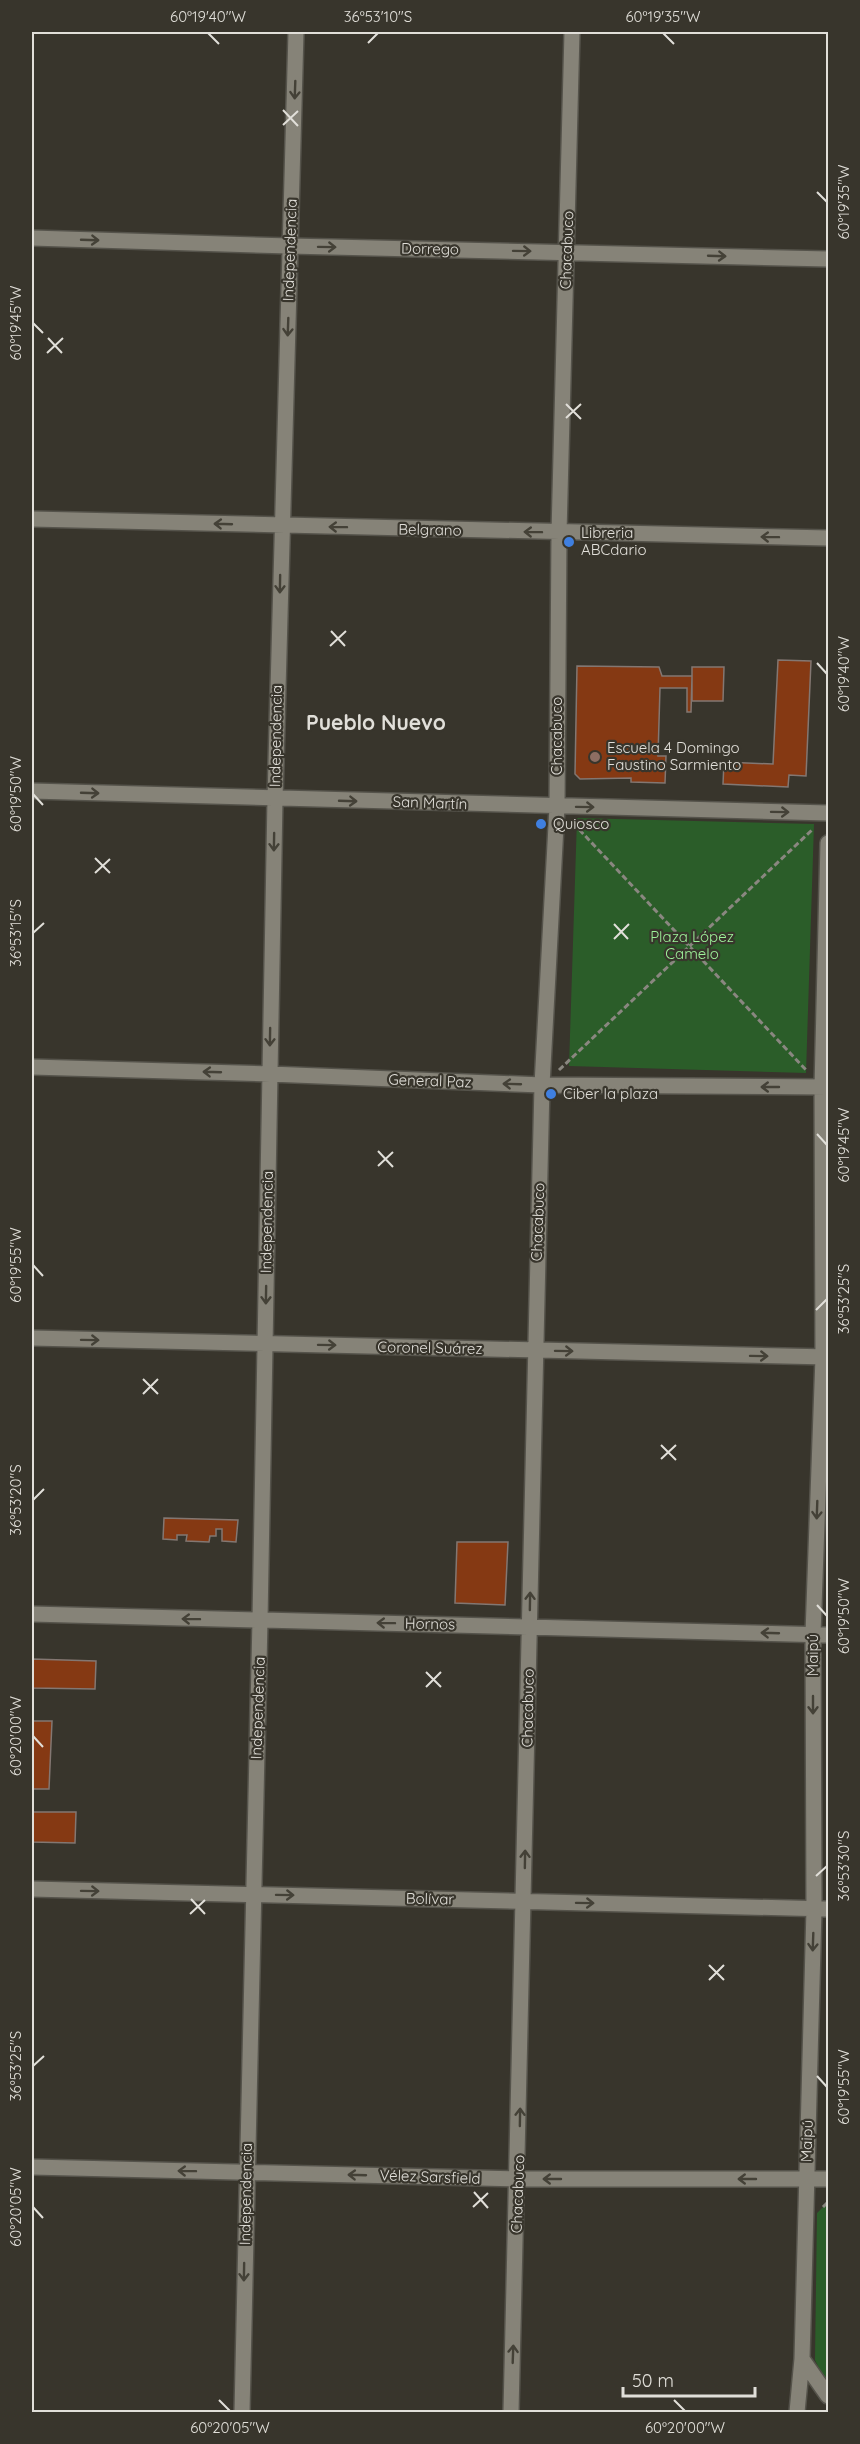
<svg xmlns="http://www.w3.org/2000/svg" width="860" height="2444" viewBox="0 0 860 2444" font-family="Quicksand,sans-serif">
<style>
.green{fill:#2b5d29}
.building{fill:#853913;stroke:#837772;stroke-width:1.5}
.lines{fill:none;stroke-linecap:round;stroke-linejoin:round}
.minor-casing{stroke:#55534b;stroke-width:18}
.path{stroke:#8a8780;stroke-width:3;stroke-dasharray:6 3;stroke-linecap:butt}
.minor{stroke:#868378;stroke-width:15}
.oneway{stroke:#444137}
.ticks{fill:none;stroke:#e1dfd9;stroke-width:2}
.shop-dot{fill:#3f7fe0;stroke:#38352c;stroke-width:2}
.education-dot{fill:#8d6e63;stroke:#38352c;stroke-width:2}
.labels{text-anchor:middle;stroke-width:4.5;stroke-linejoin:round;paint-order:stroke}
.street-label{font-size:15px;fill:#e1dfd9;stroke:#38352c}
.poi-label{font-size:15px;fill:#e1dfd9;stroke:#38352c;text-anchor:start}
.park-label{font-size:15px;fill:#9ef39a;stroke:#38352c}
.district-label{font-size:21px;font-weight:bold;fill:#e1dfd9;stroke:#38352c}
.neatline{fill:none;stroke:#e1dfd9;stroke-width:2}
.ticks-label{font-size:15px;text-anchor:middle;fill:#e1dfd9}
</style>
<rect width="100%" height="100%" fill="#38352c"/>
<path class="green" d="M 577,818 L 814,824 L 806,1073 L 569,1066 Z
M 828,2202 L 828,2386 L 815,2360 L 817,2213 Z"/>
<path class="building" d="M 778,660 L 811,661 L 806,776 L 789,775 L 788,787 L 723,784 L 724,762 L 773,764 Z
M 577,666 L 659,667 L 662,676 L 692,676 L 691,712 L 687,712 L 687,688 L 660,688 L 658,756 L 666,756 L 665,783 L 631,782 L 631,778 L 580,779 L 575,774 Z
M 692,667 L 724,667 L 723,701 L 692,701 Z
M 164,1518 L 238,1520 L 236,1542 L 222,1541 L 222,1529 L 216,1529 L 216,1536 L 210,1536 L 209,1542 L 186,1541 L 187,1535 L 177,1535 L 177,1540 L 163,1539 Z
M 457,1542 L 508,1542 L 505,1605 L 455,1603 Z
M 32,1659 L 96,1661 L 95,1689 L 32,1688 Z
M 32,1721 L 52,1721 L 49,1789 L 32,1789 Z
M 32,1812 L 76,1812 L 75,1843 L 32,1842 Z"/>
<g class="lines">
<defs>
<path id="minor" d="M 32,238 L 290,246 L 828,259
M 32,519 L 828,538
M 32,791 L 828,813
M 32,1067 L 270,1074 L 542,1085 L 828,1087
M 32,1338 L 828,1357
M 32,1614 L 828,1635
M 32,1889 L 828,1909
M 32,2167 L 518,2179 L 828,2179
M 802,2359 L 828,2396
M 242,2412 L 260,1620 L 275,799 L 296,32
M 511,2412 L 542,1085 L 557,807 L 559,533 L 572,32
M 797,2412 L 802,2359 L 814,1909 L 813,1634 L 823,1357 L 822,1087 L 828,843"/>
</defs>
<use href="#minor" class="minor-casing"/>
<path class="path" d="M 573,823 L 807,1071
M 559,1070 L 813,829
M 823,2207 L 828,2202"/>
<use href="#minor" class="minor"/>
</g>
<defs><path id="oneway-shaft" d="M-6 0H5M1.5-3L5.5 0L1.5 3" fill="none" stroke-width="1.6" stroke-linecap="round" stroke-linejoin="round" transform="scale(1.5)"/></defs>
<g class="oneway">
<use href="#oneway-shaft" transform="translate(295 90) rotate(92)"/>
<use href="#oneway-shaft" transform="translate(90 240) rotate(2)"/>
<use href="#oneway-shaft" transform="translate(327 247) rotate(1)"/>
<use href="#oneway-shaft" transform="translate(522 251) rotate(1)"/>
<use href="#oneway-shaft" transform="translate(717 256) rotate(2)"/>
<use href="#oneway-shaft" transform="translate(288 327) rotate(92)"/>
<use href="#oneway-shaft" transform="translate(223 524) rotate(-178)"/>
<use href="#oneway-shaft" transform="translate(338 527) rotate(-179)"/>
<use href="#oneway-shaft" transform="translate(533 532) rotate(-179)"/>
<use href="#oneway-shaft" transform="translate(770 537) rotate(-179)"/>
<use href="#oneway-shaft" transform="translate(280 584) rotate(91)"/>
<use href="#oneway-shaft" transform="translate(90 793) rotate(2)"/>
<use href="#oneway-shaft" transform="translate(348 801) rotate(2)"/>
<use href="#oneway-shaft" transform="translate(585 807) rotate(1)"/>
<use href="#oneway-shaft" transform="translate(780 812) rotate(1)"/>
<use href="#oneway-shaft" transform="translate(274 842) rotate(91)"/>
<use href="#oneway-shaft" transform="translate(270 1037) rotate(91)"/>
<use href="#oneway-shaft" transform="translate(212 1072) rotate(-178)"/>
<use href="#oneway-shaft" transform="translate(512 1084) rotate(-178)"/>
<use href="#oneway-shaft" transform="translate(770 1087) rotate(-180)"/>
<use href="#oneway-shaft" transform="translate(266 1295) rotate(91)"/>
<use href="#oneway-shaft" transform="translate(90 1340) rotate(1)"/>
<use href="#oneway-shaft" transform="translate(327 1345) rotate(1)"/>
<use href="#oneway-shaft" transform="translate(564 1351) rotate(1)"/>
<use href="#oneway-shaft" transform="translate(759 1356) rotate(1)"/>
<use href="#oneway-shaft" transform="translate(817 1510) rotate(92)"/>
<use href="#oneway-shaft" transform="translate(530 1601) rotate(-89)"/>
<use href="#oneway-shaft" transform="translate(191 1619) rotate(-179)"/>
<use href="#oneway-shaft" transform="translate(386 1623) rotate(-179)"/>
<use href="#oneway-shaft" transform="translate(770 1633) rotate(-178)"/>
<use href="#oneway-shaft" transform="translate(813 1705) rotate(90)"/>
<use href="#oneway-shaft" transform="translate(525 1859) rotate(-89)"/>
<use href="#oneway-shaft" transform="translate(90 1891) rotate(1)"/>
<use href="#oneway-shaft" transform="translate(285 1895) rotate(1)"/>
<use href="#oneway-shaft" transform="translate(585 1903) rotate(1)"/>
<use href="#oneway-shaft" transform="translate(813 1942) rotate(92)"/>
<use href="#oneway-shaft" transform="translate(520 2117) rotate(-89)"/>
<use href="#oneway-shaft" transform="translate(187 2171) rotate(-179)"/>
<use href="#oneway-shaft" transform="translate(357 2175) rotate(-178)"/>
<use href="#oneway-shaft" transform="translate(552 2179) rotate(180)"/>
<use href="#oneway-shaft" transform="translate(747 2179) rotate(180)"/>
<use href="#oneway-shaft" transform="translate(244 2272) rotate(91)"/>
<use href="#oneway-shaft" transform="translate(513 2354) rotate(-88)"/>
</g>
<path class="ticks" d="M 208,33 L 219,44M 663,33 L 674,44M 368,43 L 378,33M 283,110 L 298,126M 283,125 L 298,111M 817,192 L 827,202M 33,323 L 43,333M 48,338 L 62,353M 47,353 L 63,338M 566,404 L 581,419M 566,418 L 581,404M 331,631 L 345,646M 330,646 L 346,631M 817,663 L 827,674M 33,794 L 43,805M 95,858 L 110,873M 95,873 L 110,859M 614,924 L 628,939M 33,933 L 44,923M 614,939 L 629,924M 817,1134 L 827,1145M 378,1151 L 393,1167M 378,1166 L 393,1152M 33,1265 L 43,1276M 816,1310 L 827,1299M 143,1379 L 158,1394M 143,1394 L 158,1379M 661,1445 L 676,1460M 661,1459 L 676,1445M 33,1500 L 44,1489M 817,1605 L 827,1616M 426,1672 L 441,1687M 426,1687 L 441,1672M 33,1736 L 43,1747M 816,1876 L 827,1866M 191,1899 L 205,1914M 190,1914 L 205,1900M 709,1965 L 724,1980M 709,1980 L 724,1965M 33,2066 L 44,2056M 817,2076 L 827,2087M 474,2192 L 488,2208M 33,2207 L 43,2218M 473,2207 L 488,2193M 219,2400 L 230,2411M 674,2400 L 685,2411"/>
<g class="shop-dot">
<circle cx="569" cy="542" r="6"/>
<circle cx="541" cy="824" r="6"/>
<circle cx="551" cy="1094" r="6"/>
</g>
<circle class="education-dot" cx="595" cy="757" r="6"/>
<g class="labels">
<g class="street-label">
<text transform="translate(430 249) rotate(1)" y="5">Dorrego</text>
<text transform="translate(290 250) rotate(-88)" y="5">Independencia</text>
<text transform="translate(567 250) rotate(-88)" y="5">Chacabuco</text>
<text transform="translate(430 530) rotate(1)" y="5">Belgrano</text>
<text transform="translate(276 736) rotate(-89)" y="5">Independencia</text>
<text transform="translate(557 736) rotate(-90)" y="5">Chacabuco</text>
<text transform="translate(430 803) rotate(2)" y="5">San Martín</text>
<text transform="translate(430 1081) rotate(2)" y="5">General Paz</text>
<text transform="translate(267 1222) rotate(-89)" y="5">Independencia</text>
<text transform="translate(538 1222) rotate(-88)" y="5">Chacabuco</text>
<text transform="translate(430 1348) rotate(1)" y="5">Coronel Suárez</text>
<text transform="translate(430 1624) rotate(1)" y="5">Hornos</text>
<text transform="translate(813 1655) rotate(-90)" y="5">Maipú</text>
<text transform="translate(258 1708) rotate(-88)" y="5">Independencia</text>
<text transform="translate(528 1708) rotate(-89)" y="5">Chacabuco</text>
<text transform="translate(430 1899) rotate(1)" y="5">Bolívar</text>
<text transform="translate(807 2141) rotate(-88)" y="5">Maipú</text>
<text transform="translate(430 2177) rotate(2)" y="5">Vélez Sarsfield</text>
<text transform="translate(246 2194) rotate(-89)" y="5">Independencia</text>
<text transform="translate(518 2194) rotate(-88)" y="5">Chacabuco</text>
</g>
<g class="poi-label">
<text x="581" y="538">Libreria<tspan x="581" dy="17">ABCdario</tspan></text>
<text x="607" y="753">Escuela 4 Domingo<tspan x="607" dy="17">Faustino Sarmiento</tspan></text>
<text x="553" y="829">Quiosco</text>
<text x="563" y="1099">Ciber la plaza</text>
</g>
<g class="park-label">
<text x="692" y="942">Plaza López<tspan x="692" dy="17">Camelo</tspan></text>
</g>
<g class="district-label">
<text x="376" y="730">Pueblo Nuevo</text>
</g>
</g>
<rect width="860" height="2444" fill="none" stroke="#38352c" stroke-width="66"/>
<path d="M623 2387v9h132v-9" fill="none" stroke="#e1dfd9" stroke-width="3"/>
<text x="632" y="2387" font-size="18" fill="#e1dfd9" stroke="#38352c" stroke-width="4.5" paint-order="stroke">50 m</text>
<rect x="33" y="33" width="794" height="2378" class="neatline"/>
<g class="ticks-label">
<text x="208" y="22">60°19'40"W</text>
<text x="378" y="22">36°53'10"S</text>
<text x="663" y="22">60°19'35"W</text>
<text transform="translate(844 202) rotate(-90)" y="5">60°19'35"W</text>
<text transform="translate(16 323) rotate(-90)" y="5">60°19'45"W</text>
<text transform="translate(844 674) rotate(-90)" y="5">60°19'40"W</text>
<text transform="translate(16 794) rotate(-90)" y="5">60°19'50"W</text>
<text transform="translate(16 933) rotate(-90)" y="5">36°53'15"S</text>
<text transform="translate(844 1145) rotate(-90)" y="5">60°19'45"W</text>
<text transform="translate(16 1265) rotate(-90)" y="5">60°19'55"W</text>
<text transform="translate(844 1299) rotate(-90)" y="5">36°53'25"S</text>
<text transform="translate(16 1500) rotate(-90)" y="5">36°53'20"S</text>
<text transform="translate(844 1616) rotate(-90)" y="5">60°19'50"W</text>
<text transform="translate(16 1736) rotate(-90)" y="5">60°20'00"W</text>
<text transform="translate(844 1866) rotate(-90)" y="5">36°53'30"S</text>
<text transform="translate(16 2066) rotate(-90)" y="5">36°53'25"S</text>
<text transform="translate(844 2087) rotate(-90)" y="5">60°19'55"W</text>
<text transform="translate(16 2207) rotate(-90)" y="5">60°20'05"W</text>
<text x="230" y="2433">60°20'05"W</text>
<text x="685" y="2433">60°20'00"W</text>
</g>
</svg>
